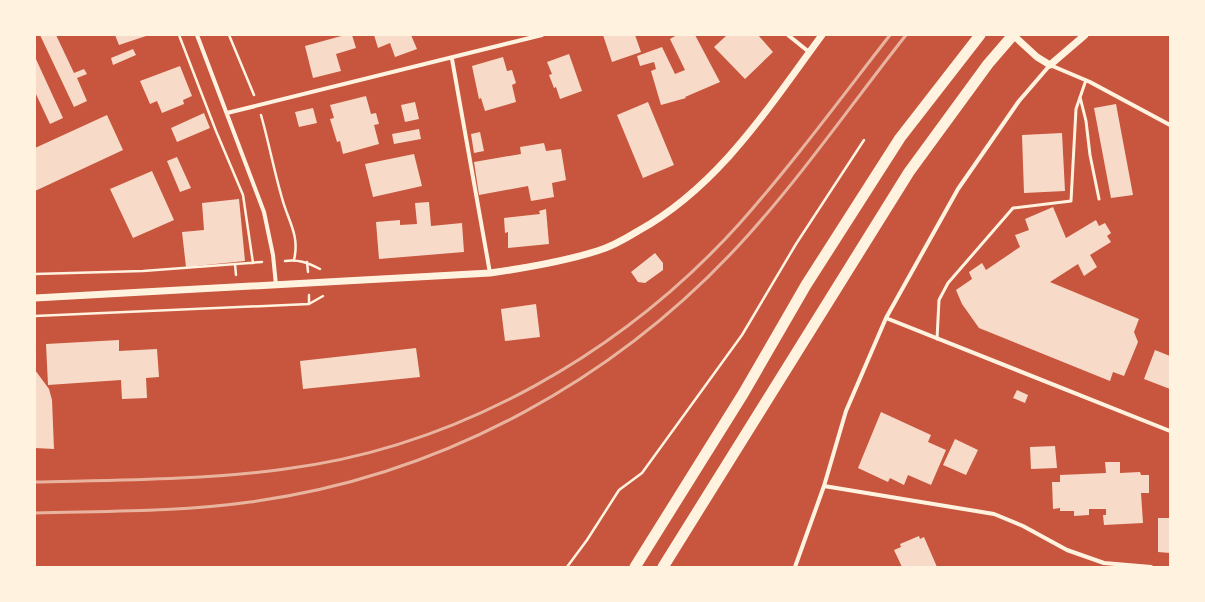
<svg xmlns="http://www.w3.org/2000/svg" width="1205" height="602" viewBox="0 0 1205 602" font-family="'Source Sans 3',sans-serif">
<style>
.building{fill:#f7dbc8}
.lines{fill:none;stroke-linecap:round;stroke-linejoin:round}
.path{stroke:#fff3e0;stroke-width:2.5}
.service{stroke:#fff3e0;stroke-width:3}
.minor{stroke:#fff3e0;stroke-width:4}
.tertiary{stroke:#fff3e0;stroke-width:7}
.trunk{stroke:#fff3e0;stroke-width:11}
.rail{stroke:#e9b49f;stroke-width:3}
</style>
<rect width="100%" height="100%" fill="#c8553d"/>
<path class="building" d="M 40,35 L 56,35 L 74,73 L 84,69 L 87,74 L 77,78 L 87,101 L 74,107 Z
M 115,35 L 149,35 L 119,45 Z
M 345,35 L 352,35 L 356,48 L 336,54 L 341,71 L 313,78 L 305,46 Z
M 374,35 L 411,35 L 417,49 L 395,57 L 390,43 L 378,48 Z
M 603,35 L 635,35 L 641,52 L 612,62 Z
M 677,35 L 695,35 L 720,82 L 685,97 L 686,98 L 661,105 L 651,71 L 656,69 L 654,62 L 640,66 L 637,56 L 662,47 L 675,74 L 685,70 L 670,39 Z
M 727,35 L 758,35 L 773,52 L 745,79 L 714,47 Z
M 133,49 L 136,55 L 113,65 L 111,58 Z
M 569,54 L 582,91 L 560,99 L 556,87 L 554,88 L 549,75 L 552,74 L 547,62 Z
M 35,57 L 63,118 L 50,124 L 35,92 Z
M 503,57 L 507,71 L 512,70 L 516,83 L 512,85 L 516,102 L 485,111 L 481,98 L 479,99 L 472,66 Z
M 180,66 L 192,96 L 183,100 L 184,104 L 162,113 L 157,101 L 150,104 L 140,81 Z
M 366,96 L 371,114 L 376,113 L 379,124 L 374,125 L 379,144 L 343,154 L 340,141 L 337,142 L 330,119 L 334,118 L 330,105 Z
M 415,102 L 419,119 L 405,122 L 401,105 Z
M 648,102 L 674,165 L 643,178 L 617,115 Z
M 1116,104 L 1133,195 L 1111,198 L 1094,108 Z
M 313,108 L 317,123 L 299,127 L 295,112 Z
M 204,113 L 210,128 L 177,142 L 171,128 Z
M 107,115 L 123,150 L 35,191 L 35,148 Z
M 419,129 L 421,139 L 394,144 L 392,134 Z
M 480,132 L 484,151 L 474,153 L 471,134 Z
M 1062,133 L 1065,191 L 1024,193 L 1022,135 Z
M 544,143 L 546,151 L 561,149 L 566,180 L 552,183 L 554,197 L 531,201 L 528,186 L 479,195 L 474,162 L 521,154 L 520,147 Z
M 414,154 L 422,186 L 373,197 L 365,164 Z
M 177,157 L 191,188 L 180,192 L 167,161 Z
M 152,171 L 174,220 L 133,238 L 110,189 Z
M 239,199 L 245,261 L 186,267 L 182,232 L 204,230 L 202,203 Z
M 429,202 L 431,226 L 462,223 L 464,252 L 379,259 L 376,222 L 400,220 L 400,225 L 417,224 L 415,203 Z
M 1053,207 L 1066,238 L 1096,220 L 1099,226 L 1105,223 L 1111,233 L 1107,236 L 1111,242 L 1090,255 L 1097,267 L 1084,276 L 1078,264 L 1050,282 L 1139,319 L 1134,332 L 1138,342 L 1124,376 L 1113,372 L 1110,381 L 979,328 L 962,304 L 956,290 L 972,279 L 969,272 L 982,263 L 986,270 L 1020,247 L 1015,235 L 1029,230 L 1025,219 Z
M 546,209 L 549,244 L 508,248 L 508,232 L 505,233 L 504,218 L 540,214 L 539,211 Z
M 655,253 L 663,263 L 663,270 L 645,283 L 638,282 L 631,272 Z
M 536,304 L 540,337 L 505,341 L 501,309 Z
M 119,340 L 119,351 L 157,349 L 159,377 L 146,378 L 147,398 L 122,399 L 121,380 L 48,385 L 46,344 Z
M 416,348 L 420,377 L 303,389 L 300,361 Z
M 1155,350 L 1170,356 L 1170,389 L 1144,379 Z
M 35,370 L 49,389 L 52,400 L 54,449 L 35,448 Z
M 1017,390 L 1028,395 L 1025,403 L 1013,398 Z
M 881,412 L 931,435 L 928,442 L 946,450 L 931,485 L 908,475 L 904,485 L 890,478 L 888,482 L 858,468 Z
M 955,439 L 978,450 L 966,475 L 943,465 Z
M 1055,446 L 1057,468 L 1031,469 L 1030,447 Z
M 1105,462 L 1120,462 L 1120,473 L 1140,472 L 1141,475 L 1149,475 L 1149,493 L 1141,493 L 1143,523 L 1104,525 L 1103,515 L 1106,515 L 1106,509 L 1089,509 L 1089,515 L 1074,516 L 1074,511 L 1060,511 L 1060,508 L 1053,509 L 1052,482 L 1060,482 L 1060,475 L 1106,473 Z
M 1158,518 L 1170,518 L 1170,553 L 1158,552 Z
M 919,536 L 920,539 L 924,537 L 937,567 L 902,567 L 894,550 L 901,547 L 900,544 Z"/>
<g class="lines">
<path class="path" d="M 179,35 L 216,131 L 243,195 L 253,263
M 229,35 L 254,95
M 261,115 C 269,143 274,171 282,198 C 288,221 300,235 294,260
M 285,261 C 299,259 308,263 320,269
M 307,262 L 308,272
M 235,264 L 236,275
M 35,274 L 143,271 L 262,262
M 309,295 L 309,304
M 35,316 L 309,304 L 323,296
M 567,567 L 587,540 L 619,490 L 642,473 L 742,335 L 796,244 L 864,140"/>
<path class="service" d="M 1080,97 L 1086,121 L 1090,155 L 1099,199
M 937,339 L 939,300 L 948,283 L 1013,208 L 1071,201 L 1076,109 L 1086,80"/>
<path class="minor" d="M 197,35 L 264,212 L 273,255 L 276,285
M 788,35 L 809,52
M 452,59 L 490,273
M 227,113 L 542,35
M 886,318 L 1170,431
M 824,486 L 994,514 L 1023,526 L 1067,550 L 1104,563 L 1151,567
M 795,567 L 824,486 L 846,411 L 886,318 L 958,189 L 1019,101 L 1050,65 L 1090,82 L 1170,125"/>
<path class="tertiary" d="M 1013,35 L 1037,57 L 1050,65 L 1085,35
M 35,298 L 490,273 C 526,268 562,262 597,251 C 611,247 625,239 638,231 C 719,186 768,108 822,35"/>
<path class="trunk" d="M 635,567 L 743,394 L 806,285 L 900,138 L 980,35
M 663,567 L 909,172 L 988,64 L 1013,35"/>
<path class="rail" d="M 35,482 C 118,480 203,480 285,469 C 459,447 624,352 740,223 C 793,163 841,98 890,35
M 35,513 C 107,511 179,512 250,502 C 443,476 621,378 750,233 C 806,170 854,101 906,35"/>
</g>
<rect width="1205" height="602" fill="none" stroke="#fff3e0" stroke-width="72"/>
</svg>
